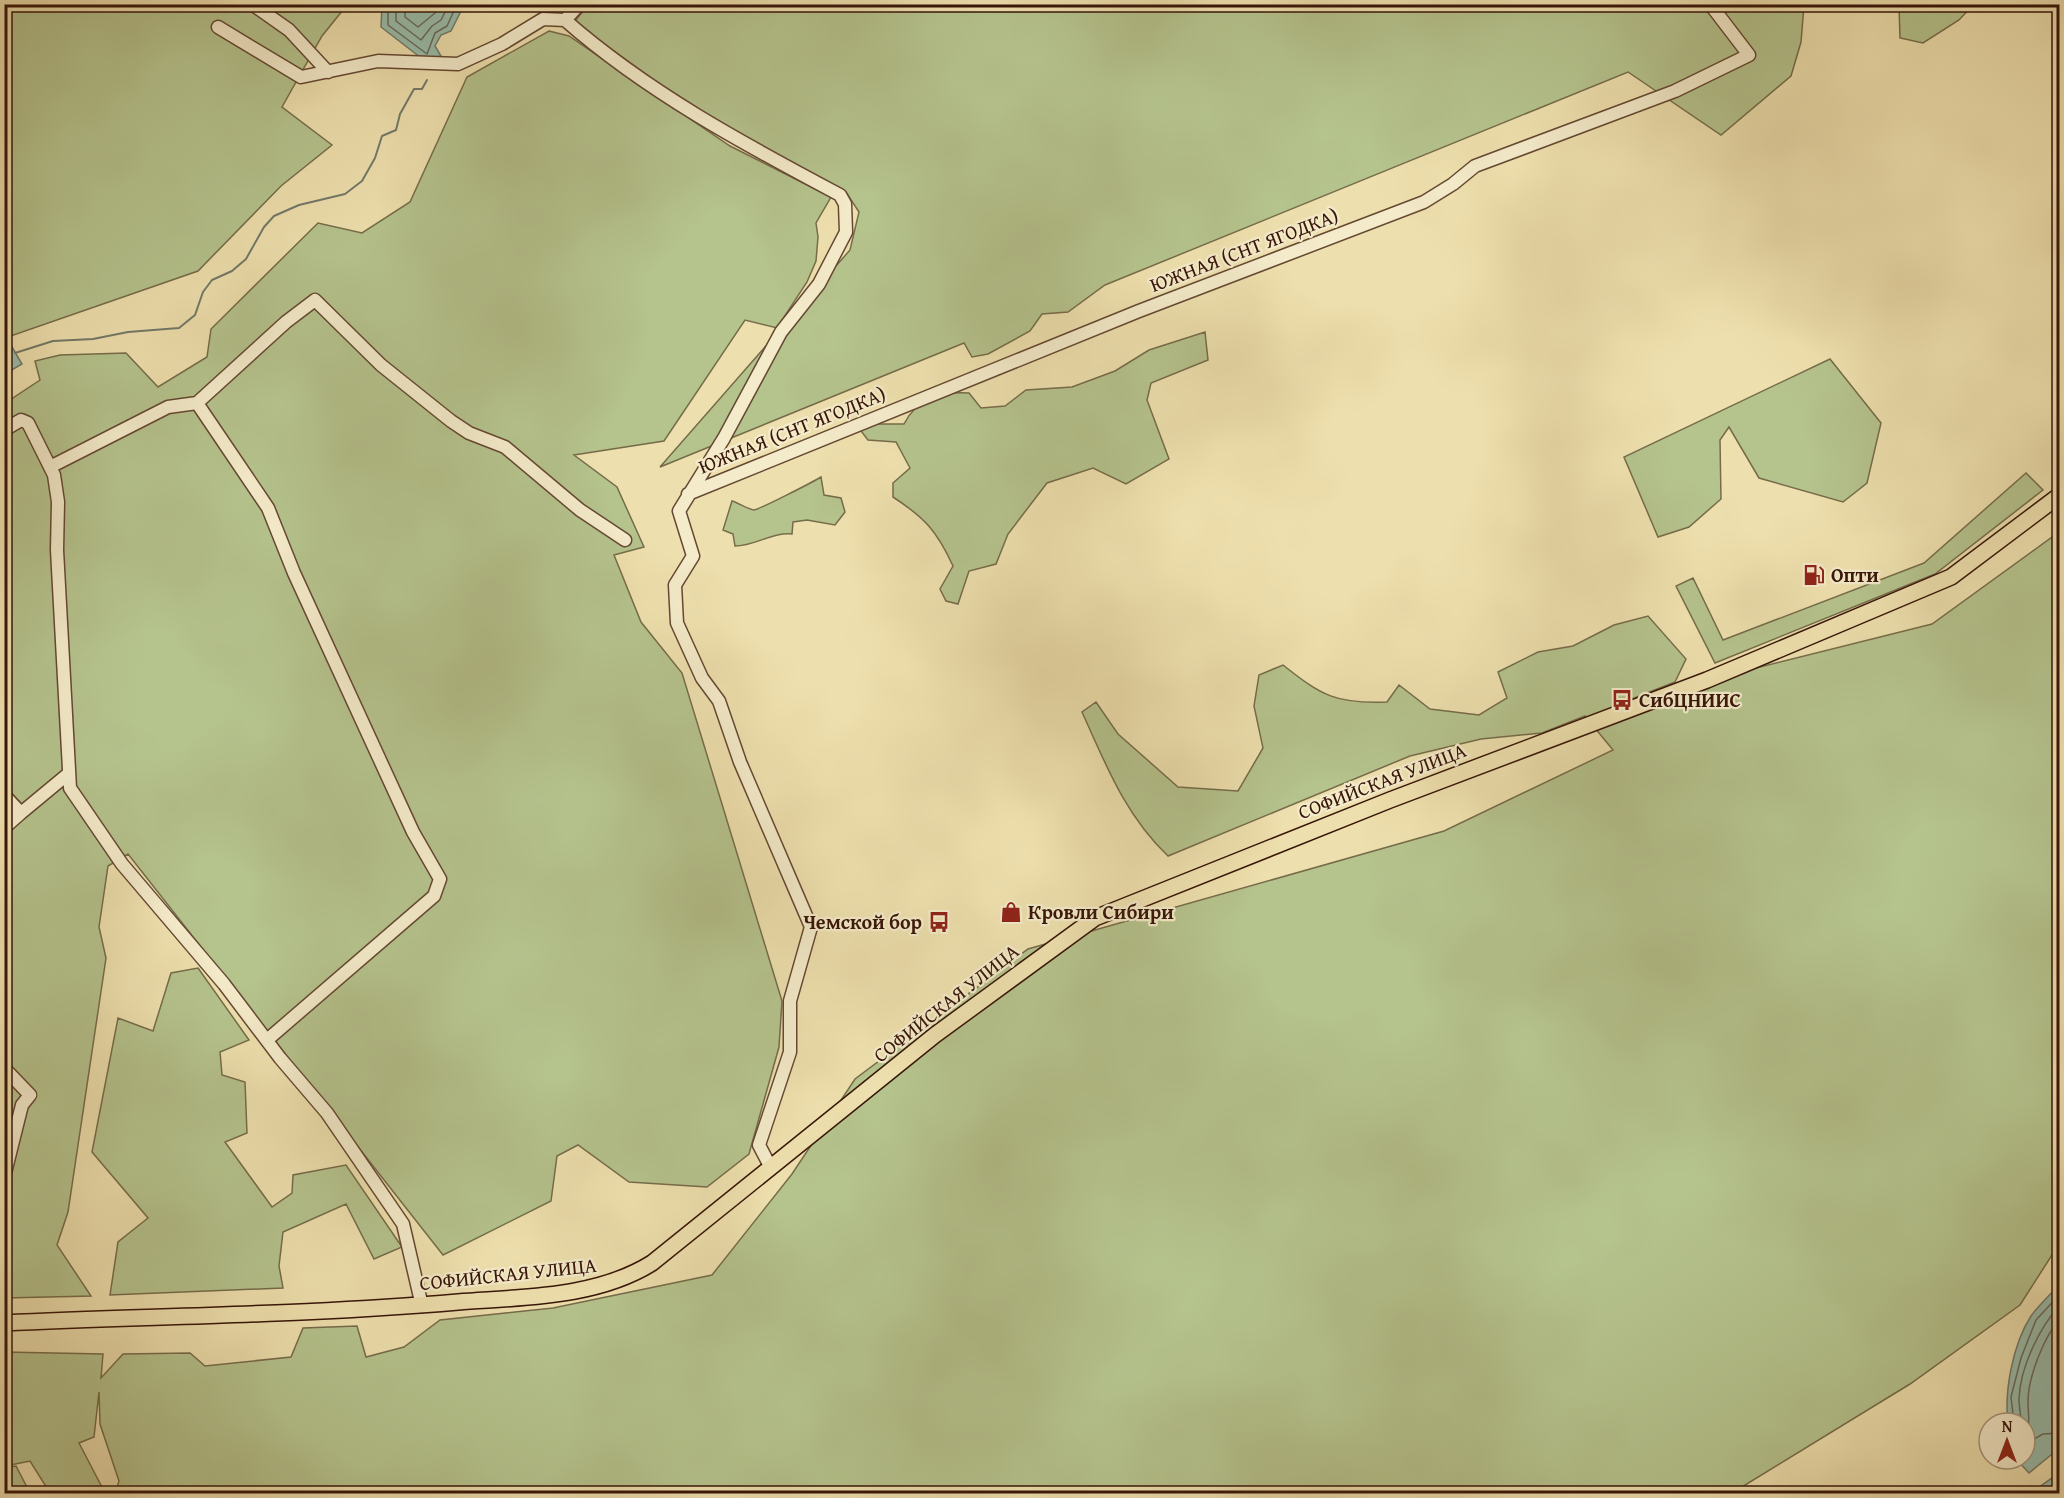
<svg xmlns="http://www.w3.org/2000/svg" width="2064" height="1498" viewBox="0 0 2064 1498" font-family="'Gentium Book Plus',serif">
<style>
.green{fill:#b5c38d;stroke:#766c4a;stroke-width:1.5}
.water{fill:#99bdac;stroke:#727a6a;stroke-width:1.5}
.lines{fill:none;stroke-linecap:round;stroke-linejoin:round}
.shore{stroke:#68695a;stroke-width:1.5}
.stream{stroke:#727a6a;stroke-width:2}
.minor-casing{stroke:#654832;stroke-width:15}
.major-casing{stroke:#371508;stroke-width:18}
.minor{stroke:#f4ebca;stroke-width:12}
.major{stroke:#eee0ae;stroke-width:15}
.labels{text-anchor:middle;stroke-width:4.5;stroke-linejoin:round;paint-order:stroke}
.street-label{font-size:20px;fill:#371508;stroke:#f4ebca}
.poi-label{font-size:20px;font-weight:bold;fill:#371508;stroke:#f4ebca;text-anchor:start}
</style>
<rect width="100%" height="100%" fill="#eee0ae"/>
<filter id="stains"><feTurbulence type="fractalNoise" baseFrequency=".00333" numOctaves="4"/><feColorMatrix values="0 0 0 0 .2 0 0 0 0 .09 0 0 0 0 .02 0 0 0 .5 -.17"/></filter>
<radialGradient id="worn" r=".72"><stop offset=".6" stop-color="#630" stop-opacity="0"/><stop offset="1" stop-color="#630" stop-opacity=".3"/></radialGradient>
<path class="green" d="M 589,4 L 1804,5 L 1801,42 L 1791,76 L 1721,135 L 1628,72 L 1105,285 L 1068,312 L 1042,314 L 1030,331 L 988,354 L 972,357 L 964,343 L 660,467 L 850,250 L 859,212 L 846,192 L 728,134 L 574,22 Z
M 5,5 L 347,5 L 322,36 L 282,107 L 332,145 L 281,186 L 198,271 L 5,338 Z
M 1899,5 L 1899,4 L 1973,5 L 1959,20 L 1923,43 L 1900,38 Z
M 549,31 L 569,36 L 730,146 L 831,197 L 816,223 L 818,237 L 816,261 L 807,282 L 777,328 L 745,320 L 664,441 L 574,455 L 617,487 L 644,547 L 614,555 L 641,622 L 682,673 L 782,1001 L 779,1047 L 749,1154 L 707,1187 L 629,1182 L 578,1145 L 557,1156 L 551,1201 L 443,1255 L 128,854 L 108,866 L 99,927 L 106,958 L 68,1212 L 57,1245 L 91,1296 L 5,1298 L 4,404 L 40,380 L 35,361 L 60,355 L 126,353 L 158,387 L 207,357 L 211,329 L 318,223 L 362,233 L 410,202 L 467,77 Z
M 1205,332 L 1208,360 L 1151,383 L 1147,400 L 1169,459 L 1126,484 L 1093,468 L 1047,483 L 1008,534 L 996,564 L 969,571 L 958,604 L 946,601 L 940,589 L 953,566 C 937,531 925,518 893,497 L 893,483 L 910,468 L 896,442 L 868,440 L 861,431 L 870,424 L 904,424 C 916,399 942,391 969,393 L 981,408 L 1005,406 L 1026,390 L 1072,387 L 1115,371 L 1149,350 Z
M 1830,359 L 1881,423 L 1867,483 L 1843,502 L 1759,478 L 1729,427 L 1720,440 L 1721,499 L 1689,527 L 1658,537 L 1624,457 Z
M 2026,473 L 2043,490 L 1935,574 L 1715,663 L 1676,586 L 1693,578 L 1723,640 L 1924,563 Z
M 821,477 L 824,495 L 841,498 L 845,512 L 835,525 L 807,520 L 793,522 L 792,534 C 772,532 755,546 735,546 L 733,534 L 723,530 L 732,501 C 739,503 747,509 754,510 C 758,510 813,482 821,477 Z
M 2059,532 L 2059,1244 L 2020,1305 L 1910,1384 L 1737,1490 L 1729,1493 L 115,1493 L 119,1481 L 100,1424 L 99,1392 L 94,1437 L 79,1443 L 105,1493 L 50,1493 L 30,1461 L 5,1466 L 4,1352 L 103,1354 L 101,1378 L 123,1354 L 190,1353 L 205,1366 L 291,1357 L 303,1328 L 357,1326 L 366,1357 L 404,1347 L 440,1320 L 553,1308 L 712,1275 L 792,1174 L 855,1079 L 1028,949 L 1444,831 L 1613,750 L 1585,716 L 1542,733 L 1481,739 L 1410,756 L 1168,856 C 1125,815 1106,765 1082,712 L 1096,702 L 1118,734 L 1178,787 L 1238,791 L 1263,748 L 1254,706 L 1259,675 L 1283,665 C 1322,696 1336,704 1387,702 L 1399,685 L 1430,709 L 1479,715 L 1507,698 L 1498,672 L 1538,652 L 1573,646 L 1614,625 L 1648,616 L 1686,659 L 1675,682 L 1632,699 L 1932,624 Z
M 198,968 L 249,1040 L 220,1052 L 222,1075 L 245,1082 L 247,1133 L 225,1142 L 272,1207 L 292,1193 L 293,1175 L 346,1165 L 402,1247 L 374,1259 L 346,1204 L 283,1232 L 279,1266 L 283,1288 L 110,1295 L 118,1242 L 148,1218 L 92,1152 L 118,1018 L 153,1031 L 171,973 Z
M 16,1466 L 30,1493 L 5,1493 L 5,1468 Z"/>
<path class="water" d="M 382,5 L 464,5 L 451,31 L 441,35 L 435,46 L 441,56 L 425,61 L 381,27 Z
M 12,347 L 22,364 L 5,374 L 5,348 Z
M 2059,1285 L 2059,1455 L 2051,1455 L 2029,1473 L 2016,1459 L 2025,1459 L 2025,1423 L 2008,1423 C 2004,1391 2013,1344 2031,1316 C 2039,1305 2050,1295 2059,1285 Z
M 2059,1473 L 2059,1493 L 2031,1493 Z"/>
<g class="lines">
<path class="shore" d="M 388,4 L 388,25 L 427,54 L 435,33 L 447,26 L 457,4
M 396,4 L 396,21 L 421,40 L 432,26 L 441,20 L 449,4
M 405,4 L 405,17 L 418,27 L 435,13 L 439,4
M 2060,1319 C 2044,1336 2028,1378 2028,1401 C 2028,1415 2031,1424 2025,1437 L 2031,1441 L 2043,1434 L 2060,1433
M 2014,1423 L 2011,1397 L 2021,1358 L 2036,1320 L 2060,1294
M 2021,1423 C 2021,1415 2019,1407 2019,1399 C 2020,1368 2039,1328 2060,1305"/>
<path class="stream" d="M 15,353 L 53,341 L 93,339 L 128,332 L 179,328 L 195,315 L 203,292 L 212,280 L 232,271 L 246,259 L 264,227 L 274,216 L 299,205 L 345,194 L 362,181 L 375,158 L 382,136 L 396,130 L 400,114 L 414,89 L 422,89 L 427,80"/>
<defs>
<path id="minor" d="M 252,4 L 289,30 L 328,72
M 580,4 L 565,20 C 647,92 744,144 840,195 L 845,204 L 846,232 L 819,284 L 781,332 L 724,438 L 679,511 L 693,556 L 675,585 L 677,623 L 702,678 L 719,701 L 740,762 L 811,927 L 790,1001 L 790,1052 L 759,1145 L 771,1168
M 218,27 L 301,77 L 378,61 L 458,64 L 502,44 L 543,19 L 565,20
M 197,403 L 268,508 L 294,573 L 413,832 L 440,879 L 434,896 L 267,1040
M 4,430 L 21,420 L 28,423 L 54,475 L 58,502 L 57,550 L 70,788 L 122,864 L 224,984 L 280,1058 L 327,1113 L 403,1224 L 422,1306
M 50,467 L 168,407 L 197,403 L 286,322 L 315,300 L 381,365 L 451,421 L 469,433 L 505,447 L 580,510 L 625,540
M 688,494 L 1139,311 L 1424,202 L 1453,184 L 1475,166 L 1675,91 L 1749,55 L 1710,4
M 4,795 L 21,813 L 68,774
M 4,828 L 21,813
M 4,1068 L 30,1095 L 22,1105 L 4,1177"/>
<path id="major" d="M 4,1323 C 156,1316 307,1315 458,1302 C 522,1297 596,1298 652,1263 L 935,1035 L 1095,918 L 1390,800 L 1707,680 L 1951,577 L 2060,495"/>
</defs>
<use href="#minor" class="minor-casing"/>
<use href="#major" class="major-casing"/>
<use href="#minor" class="minor"/>
<use href="#major" class="major"/>
</g>
<defs>
<symbol id="fuel-bare" viewBox="-9 -9 18 18"><path d="M-5.5-6h7V0h2V4h1.3V-2.5L3-4.5l.8-.8L6-3V5H2.5V1h-1V6h-7ZM-4.2-4.7v3.2H.2V-4.7Z" fill="#8f2418" stroke="#f4ebca" stroke-width="2.5" paint-order="stroke"/></symbol>
<symbol id="bus-bare" viewBox="-9 -9 18 18"><path d="M-5-6H5V4H4V6H2V4H-2V6H-4V4H-5ZM-3.5-4V0h7V-4ZM-3.5 1.2v1.5H-2V1.2ZM2 1.2v1.5H3.5V1.2Z" fill="#8f2418" stroke="#f4ebca" stroke-width="2.5" paint-order="stroke"/></symbol>
<symbol id="shop-bare" viewBox="-9 -9 18 18"><path d="M-5-2.5h2.3a2.7 3.5 0 0 1 5.4 0H5L5.5 6h-11ZM-1.5-2.5h3a1.5 2.3 0 0 0-3 0Z" fill="#8f2418" stroke="#f4ebca" stroke-width="2.5" paint-order="stroke"/></symbol>
</defs>
<g fill-rule="evenodd">
<use href="#fuel-bare" x="1799" y="560" width="30" height="30"/>
<use href="#bus-bare" x="1607" y="685" width="30" height="30"/>
<use href="#shop-bare" x="996" y="897" width="30" height="30"/>
<use href="#bus-bare" x="924" y="907" width="30" height="30"/>
</g>
<g class="labels">
<g class="street-label">
<text transform="translate(1244 250) rotate(-21)" y="7">ЮЖНАЯ (СНТ ЯГОДКА)</text>
<text transform="translate(792 430) rotate(-22)" y="7">ЮЖНАЯ (СНТ ЯГОДКА)</text>
<text transform="translate(1382 781) rotate(-21)" y="7">СОФИЙСКАЯ УЛИЦА</text>
<text transform="translate(946 1003) rotate(-38)" y="7">СОФИЙСКАЯ УЛИЦА</text>
<text transform="translate(508 1274) rotate(-6)" y="7">СОФИЙСКАЯ УЛИЦА</text>
</g>
<g class="poi-label">
<text x="1831" y="582">Опти</text>
<text x="1639" y="707">СибЦНИИС</text>
<text x="1028" y="919">Кровли Сибири</text>
<text x="922" y="929" text-anchor="end">Чемской бор</text>
</g>
</g>
<rect width="2064" height="1498" fill="none" stroke="#eee0ae" stroke-width="24"/>
<rect x="6" y="6" width="2052" height="1486" fill="none" stroke="#371508" stroke-width="3"/>
<rect x="12" y="12" width="2040" height="1474" fill="none" stroke="#371508" stroke-width="1.5"/>
<g transform="translate(2007 1441)"><circle r="28" fill="#f4ebca" stroke="#a8957c" stroke-width="1.5"/>
<path d="M0-4.5L10 22L0 15L-10 22Z" fill="#8f2418"/>
<text y="-9" font-size="16" font-weight="bold" text-anchor="middle" fill="#371508">N</text>
</g>
<rect width="100%" height="100%" filter="url(#stains)"/>
<rect width="100%" height="100%" fill="url(#worn)"/>
</svg>
